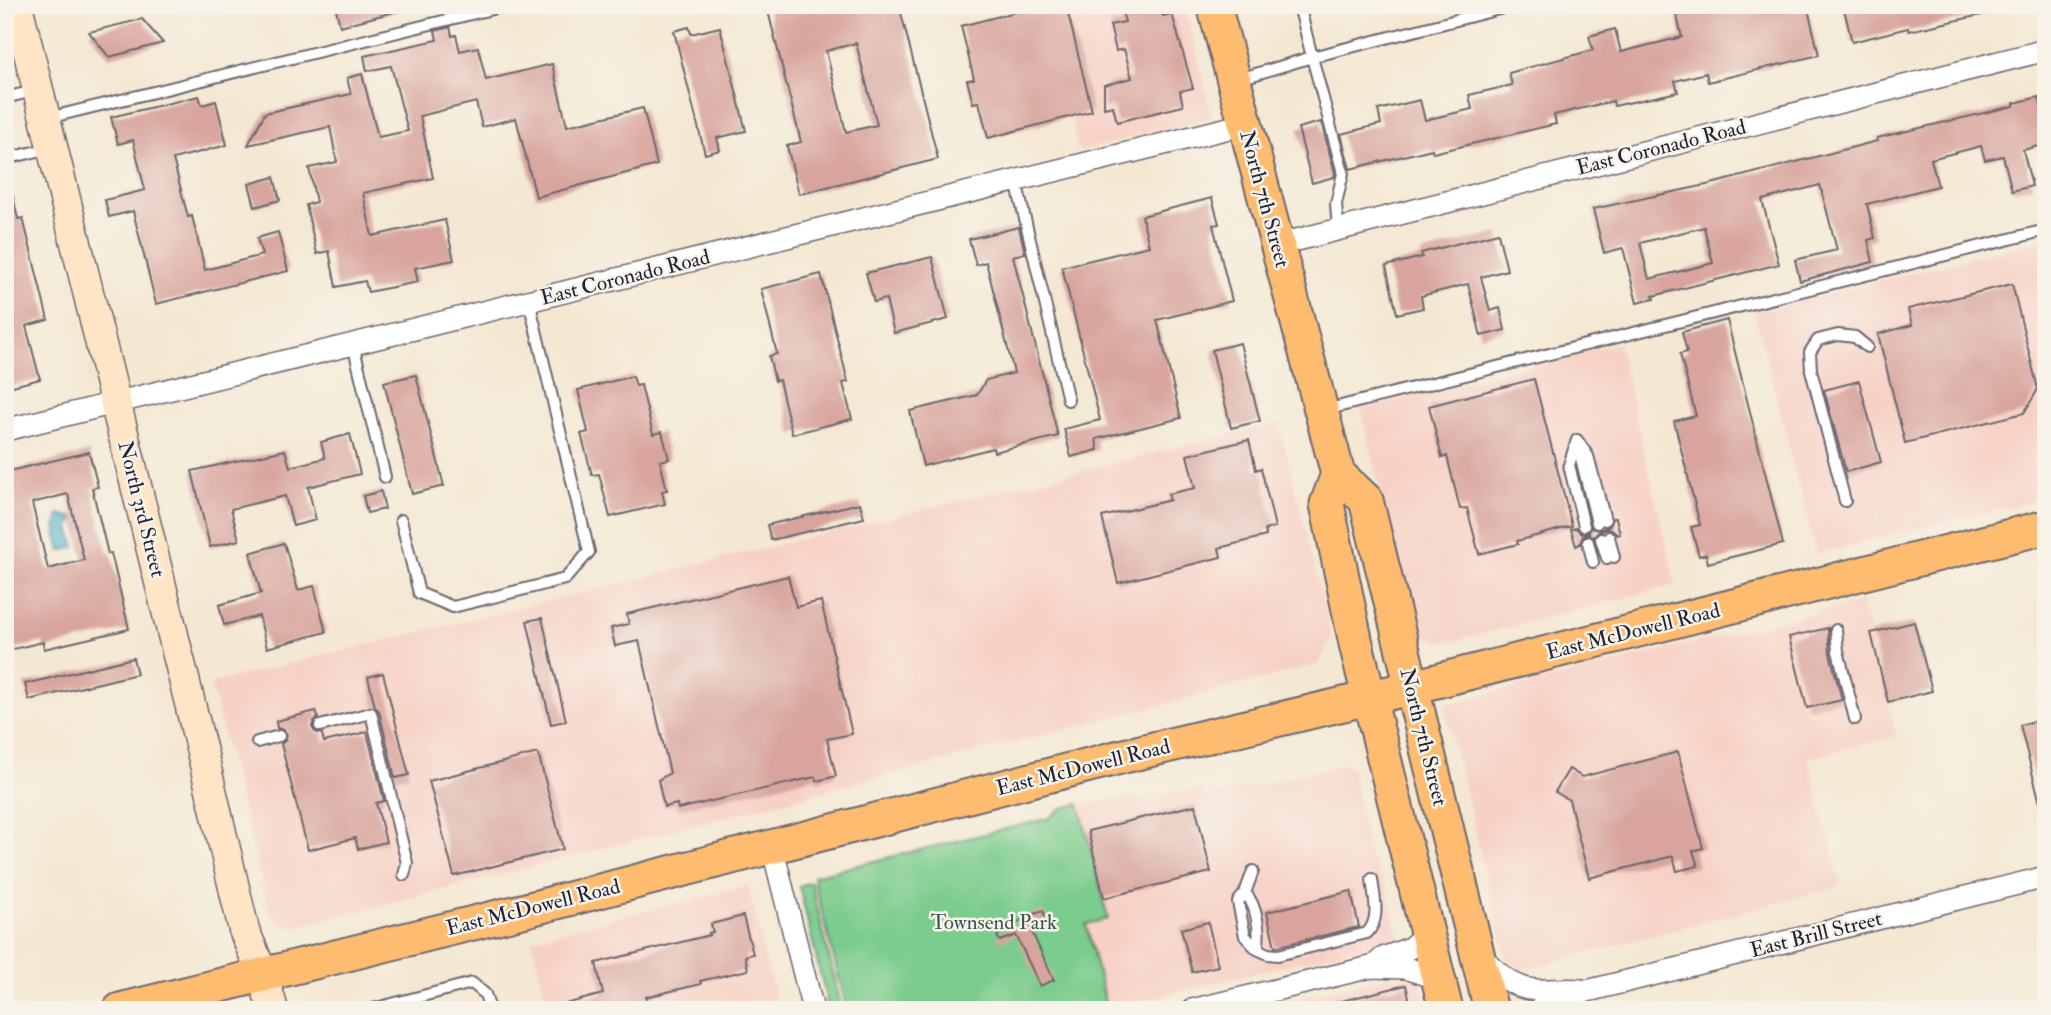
<svg xmlns="http://www.w3.org/2000/svg" width="2051" height="1015" viewBox="0 0 2051 1015" font-family="'IM FELL Double Pica',serif">
<style>
.built{fill:#f7d1c6}
.green{fill:#7bcc8d;stroke:#4e7764;stroke-width:2}
.water{fill:#4cafcb;stroke:#376883;stroke-width:2}
.building{fill:#d8a49d;fill-rule:evenodd}
.lines{fill:none;stroke-linecap:round;stroke-linejoin:round}
.lane-casing{stroke:#6c6770;stroke-width:14}
.street-casing{stroke:#6c6770;stroke-width:24}
.secondary-casing{stroke:#6c6770;stroke-width:33}
.primary-casing{stroke:#6c6770;stroke-width:37}
.lane{stroke:#fff;stroke-width:10}
.street{stroke:#fff;stroke-width:21}
.secondary{stroke:#ffe4c6;stroke-width:30}
.primary{stroke:#febc71;stroke-width:33}
.labels{text-anchor:middle;stroke-width:5;stroke-linejoin:round;paint-order:stroke}
.street-label{font-size:21px;fill:#22223b;stroke:#f7f3e8}
.park-label{font-size:21px;fill:#3d5554;stroke:#f7f3e8}
</style>
<rect width="100%" height="100%" fill="#f7f3e8"/>
<filter id="ink" filterUnits="userSpaceOnUse"><feTurbulence type="fractalNoise" baseFrequency=".0143" numOctaves="2"/><feDisplacementMap in="SourceGraphic" scale="14" xChannelSelector="R" yChannelSelector="G"/><feConvolveMatrix kernelMatrix="1 2 1 2 8 2 1 2 1" color-interpolation-filters="sRGB"/></filter>
<filter id="wash" filterUnits="userSpaceOnUse"><feTurbulence type="fractalNoise" baseFrequency=".00686" numOctaves="4" result="noise"/><feDisplacementMap in="SourceGraphic" scale="28" xChannelSelector="R" yChannelSelector="G"/><feGaussianBlur stdDeviation="1.57" result="paint"/><feColorMatrix in="noise" values="0 0 0 0 0 0 0 0 0 0 0 0 0 0 0 0 0 1.4 0 .05"/><feComposite in="paint" operator="in"/></filter>
<g filter="url(#wash)">
<rect width="100%" height="100%" fill="#f4e8d3"/>
<path class="built" d="M 1042,5 L 1185,5 L 1212,118 L 1079,151 Z
M 2046,239 L 2046,498 L 1816,554 L 1755,312 Z
M 1618,343 L 1676,585 L 1457,640 L 1443,642 L 1421,635 L 1415,629 L 1410,617 L 1361,409 Z
M 1279,423 L 1332,638 L 1317,665 L 292,928 L 284,925 L 270,915 L 210,683 Z
M 1862,601 L 1897,736 L 1808,758 L 1841,886 L 1510,973 L 1444,705 Z
M 1343,764 L 1352,770 L 1370,857 L 1387,889 L 1399,938 L 1107,1009 L 1086,924 L 1108,919 L 1079,804 L 1202,789 L 1208,797 Z
M 748,886 L 778,1010 L 549,1010 L 531,939 Z
M 1398,974 L 1421,982 L 1430,1010 L 1253,1010 Z"/>
<path class="green" d="M 1079,804 L 1108,919 L 1086,924 L 1107,1009 L 847,1010 L 813,876 L 1050,818 L 1060,809 Z
M 811,882 L 842,1010 L 829,1010 L 799,886 Z"/>
<path class="water" d="M 59,514 L 74,518 L 70,528 L 75,547 L 61,551 L 55,528 Z"/>
<g id="blocks">
<path class="building" d="M 335,5 L 397,5 L 398,11 L 340,26 Z
M 792,5 L 899,5 L 938,159 L 799,194 L 787,146 L 801,142 L 768,11 ZM 856,43 L 877,125 L 846,132 L 826,51 Z
M 1043,5 L 1066,5 L 1092,111 L 988,138 L 979,102 L 973,103 L 967,80 L 974,79 L 961,26 Z
M 1120,5 L 1160,5 L 1163,16 L 1172,14 L 1193,88 L 1180,91 L 1183,106 L 1117,122 L 1113,106 L 1104,108 L 1104,85 L 1132,78 L 1124,49 L 1116,51 L 1110,25 L 1125,22 Z
M 1674,5 L 1703,5 L 1705,13 L 1735,5 L 1752,5 L 1754,14 L 1789,5 L 1807,5 L 1819,55 L 1708,82 L 1706,73 L 1675,81 L 1678,92 L 1614,106 L 1613,101 L 1554,115 L 1556,124 L 1433,153 L 1432,149 L 1350,169 L 1341,134 L 1381,124 L 1378,110 L 1420,100 L 1425,120 L 1472,109 L 1469,95 L 1512,85 L 1509,73 L 1593,50 L 1589,36 L 1615,29 L 1621,52 L 1682,37 Z
M 1843,5 L 1998,5 L 1999,11 L 1909,31 L 1908,28 L 1852,42 Z
M 142,19 L 163,43 L 109,57 L 89,32 Z
M 450,27 L 452,36 L 456,35 L 460,51 L 478,47 L 486,80 L 552,64 L 567,126 L 643,108 L 657,165 L 536,197 L 516,118 L 482,127 L 476,102 L 420,116 L 433,178 L 363,193 L 372,236 L 445,220 L 454,260 L 415,268 L 418,282 L 368,292 L 365,281 L 336,287 L 329,251 L 317,254 L 306,205 L 316,202 L 309,168 L 337,162 L 330,127 L 248,145 L 265,113 L 351,94 L 347,78 L 362,74 L 378,137 L 408,131 L 391,66 L 367,71 L 364,56 L 437,40 L 435,31 Z
M 689,27 L 691,34 L 720,27 L 746,131 L 717,138 L 720,150 L 705,154 L 674,31 Z
M 199,96 L 202,105 L 216,101 L 227,145 L 173,159 L 188,217 L 192,216 L 205,270 L 262,255 L 257,238 L 278,232 L 288,271 L 156,304 L 133,211 L 109,217 L 105,200 L 145,190 L 133,140 L 118,144 L 111,117 Z
M 2039,97 L 2046,124 L 2046,144 L 2023,150 L 2032,186 L 2012,191 L 2003,156 L 1985,160 L 1981,146 L 1931,159 L 1938,186 L 1867,204 L 1875,238 L 1868,240 L 1873,262 L 1800,281 L 1795,260 L 1837,250 L 1820,185 L 1762,200 L 1779,264 L 1653,296 L 1654,299 L 1637,303 L 1623,248 L 1604,253 L 1593,209 L 1711,184 L 1877,141 L 1877,138 L 2014,106 L 2014,103 ZM 1704,227 L 1713,263 L 1649,279 L 1640,243 Z
M 1321,122 L 1335,173 L 1334,177 L 1312,183 L 1298,128 Z
M 274,177 L 280,200 L 255,207 L 249,184 Z
M 11,189 L 18,219 L 23,218 L 48,320 L 26,326 L 40,379 L 5,388 L 5,190 Z
M 1212,198 L 1219,224 L 1213,225 L 1232,301 L 1157,320 L 1181,418 L 1096,439 L 1098,450 L 1071,457 L 1064,429 L 1100,420 L 1062,267 L 1149,246 L 1142,216 Z
M 1019,227 L 1025,253 L 1013,256 L 1058,436 L 994,452 L 993,448 L 923,466 L 910,411 L 977,395 L 986,380 L 1014,373 L 986,262 L 976,265 L 969,239 Z
M 1498,233 L 1507,270 L 1481,277 L 1490,311 L 1500,308 L 1505,330 L 1481,336 L 1468,284 L 1421,296 L 1423,308 L 1397,314 L 1386,266 L 1422,257 L 1421,253 Z
M 932,257 L 948,319 L 894,333 L 886,299 L 874,302 L 866,273 Z
M 821,274 L 848,382 L 843,383 L 852,419 L 792,434 L 779,380 L 775,381 L 769,356 L 777,354 L 761,289 Z
M 2012,284 L 2038,389 L 2024,413 L 1905,443 L 1878,334 L 1912,325 L 1908,309 Z
M 1727,320 L 1783,544 L 1708,563 L 1706,554 L 1699,556 L 1691,527 L 1700,525 L 1674,421 L 1696,416 L 1680,354 L 1687,352 L 1682,332 Z
M 1240,343 L 1260,421 L 1231,428 L 1212,350 Z
M 416,375 L 444,486 L 412,494 L 384,382 Z
M 633,376 L 636,386 L 641,385 L 653,434 L 662,432 L 669,459 L 660,461 L 667,490 L 662,491 L 665,504 L 610,517 L 599,474 L 592,475 L 581,434 L 588,432 L 578,390 Z
M 1534,379 L 1572,526 L 1517,541 L 1518,544 L 1479,554 L 1467,508 L 1460,509 L 1447,456 L 1442,458 L 1429,406 Z
M 1859,381 L 1881,462 L 1846,472 L 1824,390 Z
M 350,434 L 360,474 L 308,487 L 316,520 L 293,526 L 285,496 L 231,509 L 239,540 L 210,547 L 192,471 L 285,450 L 290,467 L 325,458 L 321,442 Z
M 1249,440 L 1256,470 L 1261,468 L 1275,527 L 1265,530 L 1266,536 L 1219,548 L 1221,557 L 1118,583 L 1102,517 L 1170,500 L 1168,494 L 1195,488 L 1187,455 Z
M 89,452 L 98,487 L 92,488 L 108,554 L 111,553 L 129,629 L 44,649 L 43,642 L 5,651 L 5,472 ZM 68,494 L 84,560 L 48,569 L 32,503 Z
M 381,491 L 385,509 L 367,513 L 363,496 Z
M 860,503 L 864,518 L 771,540 L 767,525 Z
M 1613,518 L 1616,518 L 1620,534 L 1617,535 L 1614,531 L 1608,529 L 1598,532 L 1594,537 L 1587,534 L 1582,537 L 1580,544 L 1576,546 L 1571,529 L 1576,528 L 1582,534 L 1589,532 L 1591,528 L 1600,530 L 1610,526 Z
M 284,543 L 298,590 L 314,586 L 326,632 L 267,648 L 259,616 L 224,625 L 219,605 L 261,593 L 250,553 Z
M 788,576 L 796,607 L 821,601 L 852,734 L 827,739 L 836,776 L 817,781 L 815,777 L 678,809 L 677,804 L 664,807 L 658,780 L 670,773 L 639,641 L 615,646 L 611,628 L 629,624 L 627,614 Z
M 542,618 L 566,721 L 551,724 L 527,621 Z
M 1914,622 L 1932,691 L 1888,702 L 1871,633 Z
M 1828,628 L 1830,653 L 1842,700 L 1807,708 L 1789,637 Z
M 133,658 L 137,674 L 29,700 L 25,684 Z
M 383,673 L 409,775 L 395,778 L 379,711 L 375,707 L 368,677 Z
M 316,711 L 318,718 L 314,721 L 312,727 L 315,732 L 322,734 L 324,742 L 367,732 L 384,801 L 376,803 L 386,842 L 358,849 L 355,838 L 308,850 L 281,744 L 285,741 L 287,735 L 284,730 L 277,728 L 276,721 Z
M 2046,718 L 2046,802 L 2040,803 L 2020,725 Z
M 1678,752 L 1703,848 L 1693,851 L 1698,866 L 1677,871 L 1673,856 L 1589,878 L 1569,800 L 1555,792 L 1569,769 L 1582,777 Z
M 538,753 L 563,849 L 454,876 L 429,781 Z
M 1195,805 L 1211,872 L 1104,898 L 1088,831 Z
M 1351,891 L 1359,927 L 1275,947 L 1267,912 Z
M 1043,911 L 1048,924 L 1031,930 L 1054,980 L 1040,986 L 1016,935 L 1000,941 L 997,936 L 1028,916 Z
M 743,916 L 753,954 L 745,956 L 748,970 L 700,981 L 701,984 L 646,997 L 648,1002 L 615,1010 L 565,1010 L 565,1004 L 603,994 L 596,963 L 710,935 L 709,933 L 713,932 L 711,924 Z
M 1208,922 L 1218,966 L 1192,972 L 1181,929 Z
M 1406,985 L 1412,1010 L 1329,1010 L 1329,1004 Z"/>
</g>
</g>
<g filter="url(#ink)">
<use href="#blocks" fill-opacity="0" stroke="#6c6770" stroke-width="2"/>
<g class="lines">
<defs>
<path id="lane" d="M 1299,5 L 1312,57 L 1515,5
M 1236,80 L 1312,57 L 1343,173 L 1336,204 L 1338,229
M 5,98 L 37,90
M 48,118 L 508,5
M 5,159 L 50,148
M 1016,181 L 1068,400
M 353,344 L 385,477
M 1325,410 L 2046,230
M 1577,440 L 1569,465 L 1584,526
M 1577,440 L 1588,456 L 1605,520
M 1578,446 L 1597,523
M 1845,501 L 1811,370 L 1810,352 L 1818,340 L 1838,335 L 1855,337 L 1867,347
M 401,520 L 419,593 L 453,607 L 565,579 L 589,552 L 529,301
M 1609,537 L 1614,557
M 1601,539 L 1607,558
M 1588,542 L 1593,562
M 1836,630 L 1838,651 L 1855,719
M 320,726 L 371,713 L 407,863 L 404,875
M 257,742 L 279,736
M 1253,871 L 1245,893 L 1238,902 L 1245,936 L 1257,949 L 1268,954 L 1278,955 L 1367,933 C 1381,919 1374,897 1372,879
M 1245,893 C 1257,905 1261,933 1257,949
M 369,1010 L 472,983 L 485,994 L 490,1010"/>
<path id="street" d="M 1277,245 L 2046,50
M 5,430 L 1245,124
M 772,846 L 813,1010
M 1479,954 C 1495,970 1512,989 1536,990 C 1551,991 1565,988 1581,990
M 1376,964 L 1383,958 L 1410,948 L 1427,933
M 1192,1010 L 1371,967 L 1406,968 L 1438,979
M 1538,1010 L 1587,991 L 2046,877"/>
<path id="secondary" d="M 17,5 L 203,756 L 244,930 L 263,975 L 273,1010"/>
<path id="primary" d="M 1214,5 L 1338,474 L 1366,500 L 1491,1010
M 1338,474 L 1327,504 L 1356,644 L 1446,1010
M 120,1010 L 526,910 L 1124,756 L 1369,698 L 2046,527"/>
</defs>
<use href="#lane" class="lane-casing"/>
<use href="#street" class="street-casing"/>
<use href="#secondary" class="secondary-casing"/>
<use href="#primary" class="primary-casing"/>
<use href="#lane" class="lane"/>
<use href="#street" class="street"/>
<use href="#secondary" class="secondary"/>
<use href="#primary" class="primary"/>
</g>
</g>
<g class="labels">
<g class="street-label">
<text transform="translate(1661 147) rotate(-14)" y="7">East Coronado Road</text>
<text transform="translate(1265 199) rotate(75)" y="7">North 7th Street</text>
<text transform="translate(625 277) rotate(-14)" y="7">East Coronado Road</text>
<text transform="translate(142 509) rotate(76)" y="7">North 3rd Street</text>
<text transform="translate(1633 631) rotate(-14)" y="7">East McDowell Road</text>
<text transform="translate(1424 737) rotate(76)" y="7">North 7th Street</text>
<text transform="translate(1083 767) rotate(-14)" y="7">East McDowell Road</text>
<text transform="translate(533 907) rotate(-14)" y="7">East McDowell Road</text>
<text transform="translate(1816 934) rotate(-14)" y="7">East Brill Street</text>
</g>
<g class="park-label">
<text x="994" y="929">Townsend Park</text>
</g>
</g>
<rect width="2051" height="1015" fill="none" stroke="#f7f3e8" stroke-width="28"/>
</svg>
